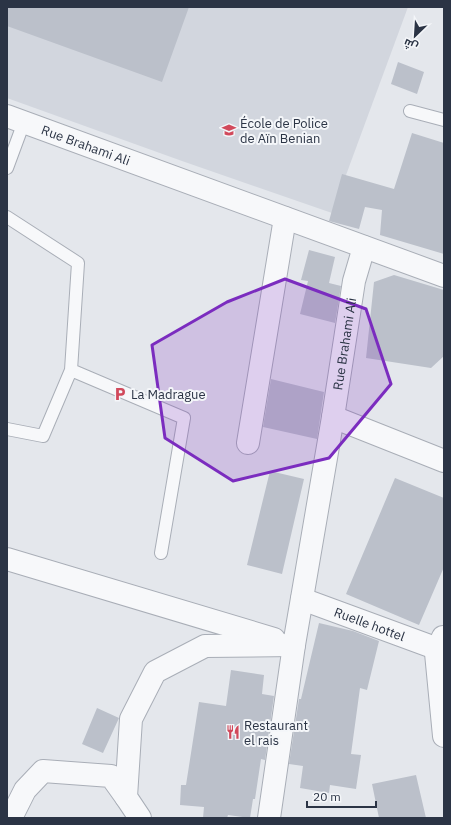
<svg xmlns="http://www.w3.org/2000/svg" width="451" height="825" viewBox="0 0 451 825" font-family="'IBM Plex Sans',Cairo,sans-serif">
<style>
.built{fill:#d2d6de}
.building{fill:#bbc0ca}
.lines{fill:none;stroke-linecap:round;stroke-linejoin:round}
.service-casing{stroke:#a9aeb7;stroke-width:14}
.minor-casing{stroke:#a9aeb7;stroke-width:24}
.service{stroke:#f7f8fa;stroke-width:12}
.minor{stroke:#f7f8fa;stroke-width:22}
.marked{fill:#7b2cbf;fill-opacity:0.2;stroke:#7b2cbf;stroke-width:3;stroke-linejoin:round}
.labels{text-anchor:middle;stroke-width:4;stroke-linejoin:round;paint-order:stroke}
.poi-label{font-size:13px;fill:#2b3445;stroke:#f4f6f9;text-anchor:start}
.street-label{font-size:13px;fill:#2b3445;stroke:#f4f6f9}
</style>
<rect width="100%" height="100%" fill="#e4e7ec"/>
<path class="built" d="M 7,7 L 408,7 L 332,213 L 182,161 L 7,98 Z"/>
<path class="building" d="M 7,7 L 189,7 L 162,82 L 7,26 Z
M 398,62 L 424,72 L 417,94 L 391,84 Z
M 412,133 L 444,143 L 444,254 L 380,235 L 382,210 L 365,207 L 359,229 L 329,221 L 342,174 L 394,189 Z
M 309,250 L 335,257 L 329,283 L 341,286 L 335,323 L 300,314 L 308,281 L 301,280 Z
M 394,275 L 444,290 L 444,356 L 431,368 L 366,358 L 374,282 Z
M 271,379 L 324,392 L 317,439 L 263,427 Z
M 270,471 L 304,479 L 282,574 L 247,565 Z
M 395,478 L 444,498 L 444,567 L 419,625 L 346,594 Z
M 319,623 L 353,631 L 379,641 L 367,690 L 360,688 L 351,754 L 361,755 L 356,789 L 330,785 L 329,793 L 300,788 L 303,766 L 289,764 L 299,699 L 301,699 Z
M 231,670 L 264,675 L 262,694 L 274,696 L 265,760 L 261,759 L 255,799 L 253,799 L 250,818 L 228,815 L 227,818 L 203,818 L 204,807 L 180,805 L 181,785 L 186,785 L 199,702 L 226,706 Z
M 97,708 L 119,718 L 103,753 L 82,744 Z
M 416,775 L 426,818 L 379,818 L 372,784 Z"/>
<g class="lines">
<defs>
<path id="service" d="M 410,111 L 444,120
M 7,168 L 24,122
M 7,217 L 78,263 L 71,370 L 43,436 L 7,429
M 71,370 L 184,418 L 161,553"/>
<g id="minor">
<path id="s1" d="M 7,116 L 444,276"/>
<path d="M 333,417 L 444,461"/>
<path d="M 248,443 L 285,218"/>
<path d="M 7,559 L 274,639"/>
<path id="s2" d="M 302,599 L 438,649"/>
<path d="M 443,637 L 436,653 L 444,736"/>
<path d="M 11,818 L 25,790 L 43,771 L 111,776 L 126,797"/>
<path d="M 140,818 L 126,797 L 131,719 L 155,672 L 205,646 L 294,645"/>
<path id="s3" d="M 269,818 L 294,645 L 333,417 L 354,281 L 364,247"/>
</g>
</defs>
<use href="#service" class="service-casing"/>
<use href="#minor" class="minor-casing"/>
<use href="#service" class="service"/>
<use href="#minor" class="minor"/>
</g>
<path class="marked" d="M 285,279 L 366,309 L 391,384 L 329,458 L 233,481 L 165,438 L 152,345 L 227,302 Z"/>
<defs>
<symbol id="university-bare" viewBox="-9 -9 18 18"><path d="M0-5L7-2L0 1L-7-2ZM-4 1L0 2.5L4 1V4Q0 6-4 4Z" fill="#d1495b" stroke="#f4f6f9" stroke-width="2.5" paint-order="stroke"/></symbol>
<symbol id="parking-bare" viewBox="-9 -9 18 18"><path d="M-3.5-5.5H1a3.5 3.5 0 0 1 0 7H-1V5.5H-3.5ZM-1-3.4V-.6H.8a1.4 1.4 0 0 0 0-2.8Z" fill="#d1495b" stroke="#f4f6f9" stroke-width="2.5" paint-order="stroke"/></symbol>
<symbol id="restaurant-bare" viewBox="-9 -9 18 18"><path d="M-5-6h1v4h1v-4h1v4h1v-4h1v5L-1.5 .5V6h-2V.5L-5-1ZM5-6V6H3V1.5H1.5Q1.5-4 5-6Z" fill="#d1495b" stroke="#f4f6f9" stroke-width="2.5" paint-order="stroke"/></symbol>
</defs>
<g fill-rule="evenodd">
<use href="#university-bare" x="219" y="120" width="20" height="20"/>
<use href="#parking-bare" x="110" y="384" width="20" height="20"/>
<use href="#restaurant-bare" x="223" y="722" width="20" height="20"/>
</g>
<g class="labels">
<g class="poi-label">
<text x="240" y="128">École de Police<tspan x="240" dy="15">de Aïn Benian</tspan></text>
<text x="131" y="399">La Madrague</text>
<text x="244" y="730">Restaurant<tspan x="244" dy="15">el rais</tspan></text>
</g>
<g class="street-label">
<text dy="5" stroke="none"><textPath href="#s1" startOffset="84">Rue Brahami Ali</textPath></text>
<text dy="5" stroke="none"><textPath href="#s3" startOffset="480">Rue Brahami Ali</textPath></text>
<text dy="5" stroke="none"><textPath href="#s2" startOffset="72">Ruelle hottel</textPath></text>
</g>
</g>
<rect width="451" height="825" fill="none" stroke="#2b3445" stroke-width="16"/>
<g transform="translate(415 36) rotate(205)" stroke="#f4f6f9" stroke-width="3" paint-order="stroke">
<path d="M0-3L7 15L0 10L-7 15Z" fill="#2b3445"/>
<text y="-6" font-size="11" font-weight="bold" text-anchor="middle" fill="#2b3445">ش</text>
</g>
<path d="M307 801v6h69v-6" fill="none" stroke="#2b3445" stroke-width="2"/>
<text x="313" y="801" font-size="12" fill="#2b3445" stroke="#f4f6f9" stroke-width="3" paint-order="stroke">20 m</text>
</svg>
